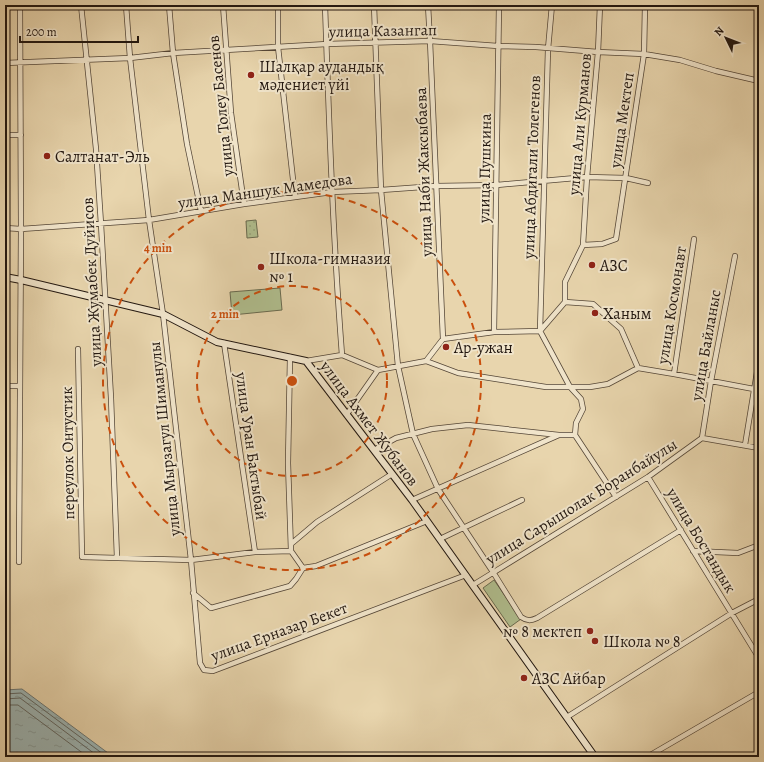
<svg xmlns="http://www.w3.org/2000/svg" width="764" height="762" viewBox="0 0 764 762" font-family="Alegreya,serif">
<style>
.park{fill:#b0be8e;stroke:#696a4f}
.garden{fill:url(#garden-dots);stroke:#696a4f}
.water{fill:url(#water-ripples);stroke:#6b7674}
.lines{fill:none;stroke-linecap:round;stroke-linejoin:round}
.shore{stroke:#5f6663;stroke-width:1}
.street-casing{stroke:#544637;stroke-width:6}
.secondary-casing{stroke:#221710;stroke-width:8}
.street{stroke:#f0e4ca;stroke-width:4.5}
.secondary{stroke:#f0e4ca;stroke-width:6}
.ring{fill:none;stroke:#ca4f0d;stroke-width:2;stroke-dasharray:7 5}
.poi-dot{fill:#8f2418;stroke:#f0e4ca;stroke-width:1.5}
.labels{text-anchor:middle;stroke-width:4;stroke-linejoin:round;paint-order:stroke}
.street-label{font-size:16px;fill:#221710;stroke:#f0e4ca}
.poi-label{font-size:16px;fill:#221710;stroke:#f0e4ca;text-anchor:start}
.centre{fill:#ca4f0d;stroke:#f0e4ca;stroke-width:2}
.ring-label{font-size:12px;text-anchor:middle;font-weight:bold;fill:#ca4f0d;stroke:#f0e4ca;stroke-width:4;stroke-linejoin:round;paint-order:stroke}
</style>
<defs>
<pattern id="garden-dots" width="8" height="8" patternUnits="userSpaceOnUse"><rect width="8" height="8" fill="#b0be8e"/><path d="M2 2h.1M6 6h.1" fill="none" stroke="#97a379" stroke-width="1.8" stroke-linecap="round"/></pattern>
<pattern id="water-ripples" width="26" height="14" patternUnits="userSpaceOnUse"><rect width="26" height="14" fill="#9cb6b6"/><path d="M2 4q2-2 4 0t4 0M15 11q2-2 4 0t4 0" fill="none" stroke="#869c9b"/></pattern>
</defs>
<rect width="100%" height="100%" fill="#e8d5ad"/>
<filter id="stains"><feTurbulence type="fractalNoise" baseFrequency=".005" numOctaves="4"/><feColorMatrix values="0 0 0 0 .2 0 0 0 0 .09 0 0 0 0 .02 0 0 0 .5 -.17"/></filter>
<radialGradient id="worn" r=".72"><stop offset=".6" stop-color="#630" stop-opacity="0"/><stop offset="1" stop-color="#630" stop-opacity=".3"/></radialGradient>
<path class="park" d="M 280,288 L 282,310 L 232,315 L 230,292 Z
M 494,580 L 521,619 L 510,627 L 483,588 Z"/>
<path class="garden" d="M 256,220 L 258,237 L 247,238 L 246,221 Z"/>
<path class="water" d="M 22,689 L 108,753 L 112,757 L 5,757 L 5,690 Z"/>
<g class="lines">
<path class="shore" d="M 5,694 L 21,693 L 107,757
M 5,699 L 20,698 L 99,757
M 5,705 L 18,705 L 88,757"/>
<defs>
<path id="street" d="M 81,5 L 96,149 L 101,224 L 111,398 L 117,558
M 126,5 L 130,58 L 149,220 L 163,314 L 191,560 L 200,663 L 204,670 L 213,671 L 466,575
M 169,5 L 173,53 L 187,144 L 201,211
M 223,5 L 231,113 L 244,204
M 278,5 L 278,47 L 295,197
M 325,5 C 329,122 333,238 342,355
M 374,5 L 381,190 L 398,366 L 413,434 L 438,489 L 493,572 L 521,617 C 527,621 531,621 537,618 L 681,530
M 428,5 L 430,41 L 443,339
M 552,5 L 548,49 L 540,331 L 570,387 L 581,399 L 583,409 L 576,423 L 575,435 L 616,497
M 5,63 L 130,58 L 173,53 L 327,44 L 430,41 L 498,46 L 536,47 L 598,52 L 644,54 L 680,60 L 716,71 L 759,81
M 5,135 L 21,135
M 5,228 L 21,229 L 149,220 L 244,204 L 332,192 L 381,190 L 436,186 L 497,185 L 587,177 L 626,178 L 648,183
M 583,245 L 587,177 L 598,52 L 600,5
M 565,302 L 593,304 L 621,329 L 638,368
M 494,332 L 499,5
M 224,343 L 255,552
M 78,349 L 82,557 L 191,560 L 255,552 L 291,551 L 288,463 L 290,357
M 306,361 L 342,355 L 378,370
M 426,361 L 443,339 L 494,332 L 540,331 L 565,302 L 565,282 L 583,245 L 602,244 L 616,239 L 644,54 L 645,5
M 674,374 L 694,239
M 5,386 L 20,386
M 347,414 L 378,370 L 426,361 L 458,373 L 546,387 L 590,387 L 608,384 L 638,368 L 674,374 L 759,390
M 702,438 L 711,381 L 735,256
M 702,438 L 759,448
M 745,445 L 759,360
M 374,450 L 396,438 L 432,429 L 468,425 L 559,435
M 648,477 L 759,658
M 412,500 L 559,435 L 575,435
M 440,539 L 522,500
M 291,544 L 317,522 L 392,474
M 291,551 L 303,568 L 316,566 L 427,521
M 693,551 L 738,553 L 759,545
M 19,562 L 21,229 L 20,5
M 473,585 L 648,477 L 702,438
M 193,593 L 211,608 L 290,586 L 296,579 L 303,568
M 567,717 L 732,613 L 759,599
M 647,757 L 759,692"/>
<path id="secondary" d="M 5,277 L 21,280 L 163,314 L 217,342 L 306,361 L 412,500 L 595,757"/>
</defs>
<use href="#street" class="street-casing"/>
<use href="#secondary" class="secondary-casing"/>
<use href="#street" class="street"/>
<use href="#secondary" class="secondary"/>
</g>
<g class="ring">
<circle cx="292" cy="381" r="95"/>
<circle cx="292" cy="381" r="189"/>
</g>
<g class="poi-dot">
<circle cx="251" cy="75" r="4"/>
<circle cx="47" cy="156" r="4"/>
<circle cx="592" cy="265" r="4"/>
<circle cx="261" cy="267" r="4"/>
<circle cx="595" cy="313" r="4"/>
<circle cx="446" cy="347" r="4"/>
<circle cx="590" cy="631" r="4"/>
<circle cx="595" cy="641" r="4"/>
<circle cx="524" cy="678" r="4"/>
</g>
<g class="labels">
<g class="street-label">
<text transform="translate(383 30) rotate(-1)" y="6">улица Казангап</text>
<text transform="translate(220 106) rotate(-96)" y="6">улица Толеу Басенов</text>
<text transform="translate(621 120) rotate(-82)" y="6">улица Мектеп</text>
<text transform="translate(579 124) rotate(-85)" y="6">улица Али Курманов</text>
<text transform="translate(531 167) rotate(-88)" y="6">улица Абдигали Толегенов</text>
<text transform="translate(484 168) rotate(-89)" y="6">улица Пушкина</text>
<text transform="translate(423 172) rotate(-92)" y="6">улица Наби Жаксыбаева</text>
<text transform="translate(265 190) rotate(-8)" y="6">улица Маншук Мамедова</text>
<text transform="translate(91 282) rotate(-93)" y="6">улица Жумабек Дуйисов</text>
<text transform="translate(671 305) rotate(-81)" y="6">улица Космонавт</text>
<text transform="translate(705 345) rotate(-80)" y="6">улица Байланыс</text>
<text transform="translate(370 423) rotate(53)" y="6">улица Ахмет Жубанов</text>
<text transform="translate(164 439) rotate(-96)" y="6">улица Мырзагул Шиманулы</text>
<text transform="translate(252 446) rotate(82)" y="6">улица Уран Бактыбай</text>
<text transform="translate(67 453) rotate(-91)" y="6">переулок Онтустик</text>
<text transform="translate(581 501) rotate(-32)" y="6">улица Сарышолак Боранбайулы</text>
<text transform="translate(702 540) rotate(59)" y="6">улица Бостандык</text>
<text transform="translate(279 631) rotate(-20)" y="6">улица Ерназар Бекет</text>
</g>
<g class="poi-label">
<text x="259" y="72">Шалқар аудандық<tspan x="259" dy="18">мәдениет үйі</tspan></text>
<text x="55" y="162">Салтанат-Эль</text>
<text x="269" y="264">Школа-гимназия<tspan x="269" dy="18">№ 1</tspan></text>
<text x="600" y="271">АЗС</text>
<text x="603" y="319">Ханым</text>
<text x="454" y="353">Ар-ужан</text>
<text x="582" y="637" text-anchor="end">№ 8 мектеп</text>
<text x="603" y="647">Школа № 8</text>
<text x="532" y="684">АЗС Айбар</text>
</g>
</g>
<circle cx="292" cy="381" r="6" class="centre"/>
<g class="ring-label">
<text x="158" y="252">4 min</text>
<text x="225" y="318">2 min</text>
</g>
<rect width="764" height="762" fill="none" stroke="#e8d5ad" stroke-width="20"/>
<rect x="6" y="6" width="752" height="750" fill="none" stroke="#221710" stroke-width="2"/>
<rect x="10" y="10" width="744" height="742" fill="none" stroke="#221710"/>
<g transform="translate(726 38) rotate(313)" stroke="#f0e4ca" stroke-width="3" paint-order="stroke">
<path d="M0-3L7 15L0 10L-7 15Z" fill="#221710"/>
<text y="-6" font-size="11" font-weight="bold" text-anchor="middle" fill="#221710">N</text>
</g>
<path d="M20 36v6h118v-6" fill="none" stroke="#221710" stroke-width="2"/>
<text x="26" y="36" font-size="12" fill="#221710" stroke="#f0e4ca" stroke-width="3" paint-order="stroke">200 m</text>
<rect width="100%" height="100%" filter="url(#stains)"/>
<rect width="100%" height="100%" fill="url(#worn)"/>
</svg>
